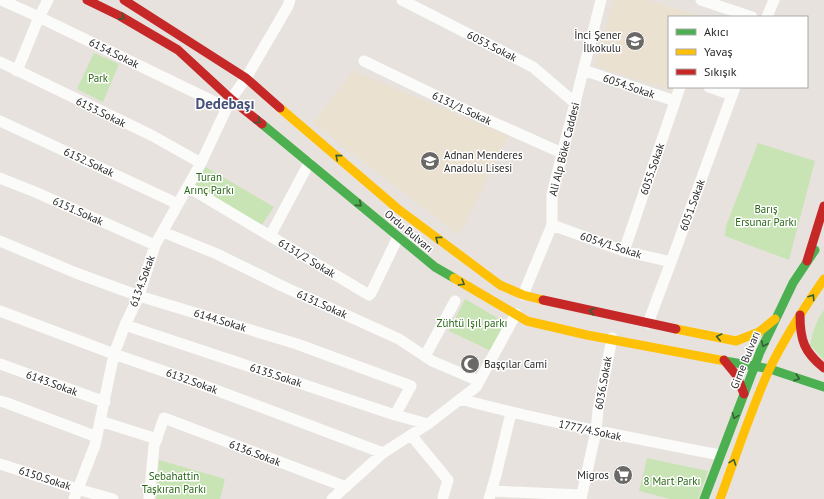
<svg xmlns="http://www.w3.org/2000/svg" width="824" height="499" viewBox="0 0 824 499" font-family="'PT Sans',sans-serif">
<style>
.education{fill:#ebe1d1}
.green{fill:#c9e4b4}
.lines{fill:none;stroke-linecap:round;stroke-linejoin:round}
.street{stroke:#fbfbfa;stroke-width:11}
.fast{stroke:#4caf50;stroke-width:9}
.slow{stroke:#ffc107;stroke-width:9}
.jam{stroke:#c62828;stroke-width:9}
.oneway{stroke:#365e38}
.labels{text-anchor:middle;stroke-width:3;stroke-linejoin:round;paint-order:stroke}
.poi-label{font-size:11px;fill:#282828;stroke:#fff;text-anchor:end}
.street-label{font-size:11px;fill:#282828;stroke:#fff}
.park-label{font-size:11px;fill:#296716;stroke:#fff}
.district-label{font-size:15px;font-weight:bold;fill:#47517a;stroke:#fff}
</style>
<rect width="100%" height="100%" fill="#e7e2dd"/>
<path class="education" d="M 613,0 L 647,0 L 700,16 L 699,17 L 669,17 L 669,87 L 675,87 L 674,91 L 595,66 Z
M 353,71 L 509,136 L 459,235 L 313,123 Z"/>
<path class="green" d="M 94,53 L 119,64 L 103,102 L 77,89 Z
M 758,143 L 815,161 L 789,260 L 725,236 L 726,226 Z
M 202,165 L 274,207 L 261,226 L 190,186 Z
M 465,299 L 506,323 L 491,351 L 449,331 Z
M 824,310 L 824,360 L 810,345 C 813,332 816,321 824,310 Z
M 647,458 L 708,471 L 698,499 L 670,499 L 639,491 Z
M 159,460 L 225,479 L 220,499 L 156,499 Z"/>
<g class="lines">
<path class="street" d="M 1,0 L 39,17 L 227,108
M 402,0 L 533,67 L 575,103
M 701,0 L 752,17
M 767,17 L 774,0
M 364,61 L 459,107 L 562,153
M 0,62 L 151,135 L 201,163
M 583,70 L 675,101
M 17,71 L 39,17 L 48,0
M 709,87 L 732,95
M 0,121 L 178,204
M 0,178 L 35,192 L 155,245
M 188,187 L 369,295 L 371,293 L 398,237
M 552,225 L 624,251 L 671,262
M 163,232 L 217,254 L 282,286 L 399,339 L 432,361 L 479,381
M 270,236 L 309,163
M 0,241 L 76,273 L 139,296 L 297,344 L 411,386 L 395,415
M 624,251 L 680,87
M 523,295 L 552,225 L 552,194 L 601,0
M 0,311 L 114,354 L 189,380 L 383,453
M 648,323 L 671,262 L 735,87
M 125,325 L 395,415 L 428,424
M 425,356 L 455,301
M 0,364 L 105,402
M 460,399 C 546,422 633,438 720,455
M 0,401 L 7,403 L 97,437
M 100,421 L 157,439
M 411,435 L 448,480 L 443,497
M 0,464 L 77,489 L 113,499
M 492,491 L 582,495
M 74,499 L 95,445 L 114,354 L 125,325 L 139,296 L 155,245 L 201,163 L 231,99 L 246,78 L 288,6 L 290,0
M 149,499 L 154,446 L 164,418 L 346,487
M 332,499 L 383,453 L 428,424 L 476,387 L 516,314
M 489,499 L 496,475 L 511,413
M 581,499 L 596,431 L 598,410 L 612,338"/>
<path class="fast" d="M 262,124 L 435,267 L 454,278
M 725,361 L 770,369 L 824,387
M 704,499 L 760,352 L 793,283 L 815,250"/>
<path class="slow" d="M 280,108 L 398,209 L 500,285 L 523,295 L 543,300
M 454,278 L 527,321 L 587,335 L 725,361
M 676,329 L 736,341 L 759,332 L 775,319
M 720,499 C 736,456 750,412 769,370 C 784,338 804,308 824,279"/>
<path class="jam" d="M 87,0 L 120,16 L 178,50 L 231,99 L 262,124
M 124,0 L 246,78 L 280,108
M 807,261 L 824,206
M 543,300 L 676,329
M 800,315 C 800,340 804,352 824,368
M 724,360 L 737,376 L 744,394"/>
</g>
<defs><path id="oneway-chevron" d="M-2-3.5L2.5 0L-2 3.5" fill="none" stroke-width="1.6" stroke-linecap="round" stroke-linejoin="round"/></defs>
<g class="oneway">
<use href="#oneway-chevron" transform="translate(122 17) rotate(29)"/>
<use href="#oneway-chevron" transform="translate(258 121) rotate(39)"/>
<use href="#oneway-chevron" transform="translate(338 157) rotate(-139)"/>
<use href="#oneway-chevron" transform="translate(359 204) rotate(40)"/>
<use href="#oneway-chevron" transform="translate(438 239) rotate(-143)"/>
<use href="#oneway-chevron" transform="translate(462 283) rotate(30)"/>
<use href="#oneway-chevron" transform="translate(812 297) rotate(-56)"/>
<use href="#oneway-chevron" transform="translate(592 311) rotate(-167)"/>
<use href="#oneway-chevron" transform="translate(719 337) rotate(-168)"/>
<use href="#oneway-chevron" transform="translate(764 344) rotate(115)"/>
<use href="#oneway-chevron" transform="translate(797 378) rotate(18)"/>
<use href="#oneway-chevron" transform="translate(735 416) rotate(111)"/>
<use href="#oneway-chevron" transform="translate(733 462) rotate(-70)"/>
</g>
<defs>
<symbol id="school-disc" viewBox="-11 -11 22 22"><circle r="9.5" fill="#6b6967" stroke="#fff"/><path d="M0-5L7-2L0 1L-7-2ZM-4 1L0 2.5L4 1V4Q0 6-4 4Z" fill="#fff"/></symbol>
<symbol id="mosque-disc" viewBox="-11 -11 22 22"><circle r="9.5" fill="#6b6967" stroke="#fff"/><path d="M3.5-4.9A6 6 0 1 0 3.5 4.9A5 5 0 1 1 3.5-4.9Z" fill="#fff"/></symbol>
<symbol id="supermarket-disc" viewBox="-11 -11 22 22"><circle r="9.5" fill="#6b6967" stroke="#fff"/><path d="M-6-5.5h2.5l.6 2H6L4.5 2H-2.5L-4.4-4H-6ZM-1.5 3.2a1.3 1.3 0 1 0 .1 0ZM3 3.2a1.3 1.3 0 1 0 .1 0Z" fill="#fff"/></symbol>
</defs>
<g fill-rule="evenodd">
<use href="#school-disc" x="624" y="30" width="22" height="22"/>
<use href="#school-disc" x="419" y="150" width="22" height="22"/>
<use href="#mosque-disc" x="459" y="353" width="22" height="22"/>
<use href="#supermarket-disc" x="612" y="464" width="22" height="22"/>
</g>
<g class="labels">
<g class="poi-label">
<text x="621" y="39">İnci Şener<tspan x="621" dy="13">İlkokulu</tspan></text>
<text x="444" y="159" text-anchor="start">Adnan Menderes<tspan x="444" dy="13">Anadolu Lisesi</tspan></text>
<text x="484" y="368" text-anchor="start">Başçılar Cami</text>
<text x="609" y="479">Migros</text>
</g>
<g class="street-label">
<text transform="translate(492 46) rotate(27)" y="4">6053.Sokak</text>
<text transform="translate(114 53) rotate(26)" y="4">6154.Sokak</text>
<text transform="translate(629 86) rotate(19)" y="4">6054.Sokak</text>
<text transform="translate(462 108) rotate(25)" y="4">6131/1.Sokak</text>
<text transform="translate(101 112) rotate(26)" y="4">6153.Sokak</text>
<text transform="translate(564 149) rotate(-76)" y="4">Ali Alp Böke Caddesi</text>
<text transform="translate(89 162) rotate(25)" y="4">6152.Sokak</text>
<text transform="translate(652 169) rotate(-71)" y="4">6055.Sokak</text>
<text transform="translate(692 205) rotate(-70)" y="4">6051.Sokak</text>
<text transform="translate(78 211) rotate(24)" y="4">6151.Sokak</text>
<text transform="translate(409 231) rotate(40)" y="4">Ordu Bulvarı</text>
<text transform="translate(611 245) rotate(18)" y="4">6054/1.Sokak</text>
<text transform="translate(307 258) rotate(31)" y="4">6131/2 Sokak</text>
<text transform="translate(142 281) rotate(-70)" y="4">6134.Sokak</text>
<text transform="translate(322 304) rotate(24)" y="4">6131.Sokak</text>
<text transform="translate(220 320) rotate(17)" y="4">6144.Sokak</text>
<text transform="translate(745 360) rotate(-68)" y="4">Girne Bulvarı</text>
<text transform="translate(276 375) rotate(18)" y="4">6135.Sokak</text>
<text transform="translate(192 381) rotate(20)" y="4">6132.Sokak</text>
<text transform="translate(52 383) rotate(20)" y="4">6143.Sokak</text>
<text transform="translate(603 383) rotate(-80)" y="4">6036.Sokak</text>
<text transform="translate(590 430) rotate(12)" y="4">1777/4.Sokak</text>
<text transform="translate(255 453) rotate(21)" y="4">6136.Sokak</text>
<text transform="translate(45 478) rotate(18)" y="4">6150.Sokak</text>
</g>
<g class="park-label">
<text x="98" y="82">Park</text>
<text x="209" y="181">Turan<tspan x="209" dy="13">Arınç Parkı</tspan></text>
<text x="766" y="213">Barış<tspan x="766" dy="13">Ersunar Parkı</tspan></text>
<text x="472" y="327">Zühtü Işıl parkı</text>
<text x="174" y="480">Sebahattin<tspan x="174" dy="13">Taşkıran Parkı</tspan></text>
<text x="672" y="485">8 Mart Parkı</text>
</g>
<g class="district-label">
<text x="225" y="109">Dedebaşı</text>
</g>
</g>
<rect x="668" y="16" width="140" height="72" fill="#ffffff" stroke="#a9a9a9"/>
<rect x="676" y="29" width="20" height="6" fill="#4caf50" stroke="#a9a9a9"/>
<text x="704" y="36" font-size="12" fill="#282828">Akıcı</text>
<rect x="676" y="49" width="20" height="6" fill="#ffc107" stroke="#a9a9a9"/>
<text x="704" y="56" font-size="12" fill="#282828">Yavaş</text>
<rect x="676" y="69" width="20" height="6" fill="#c62828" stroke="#a9a9a9"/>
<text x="704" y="76" font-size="12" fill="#282828">Sıkışık</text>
</svg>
